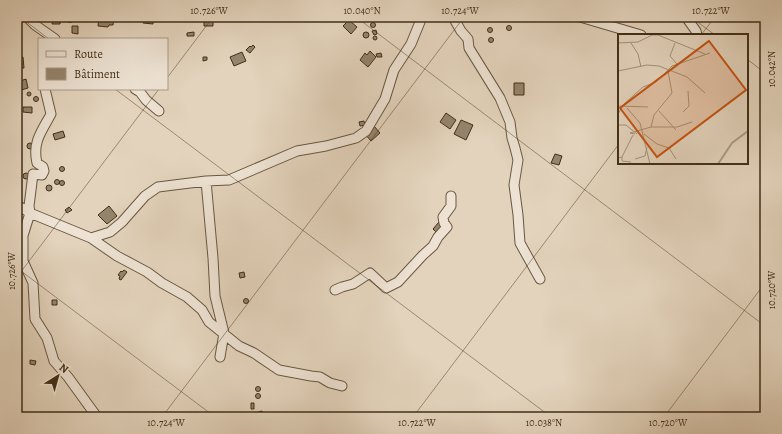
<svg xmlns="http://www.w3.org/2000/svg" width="782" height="434" viewBox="0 0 782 434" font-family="Alegreya,serif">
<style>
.building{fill:#95846d;stroke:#402f17}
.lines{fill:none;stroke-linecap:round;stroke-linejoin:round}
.minor-casing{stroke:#695840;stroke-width:11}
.minor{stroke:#ede2d3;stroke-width:9}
.ticks{fill:none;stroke:#402f17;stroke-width:1;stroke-opacity:0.45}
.inset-river{fill:none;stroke:#ac9b84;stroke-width:2}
.inset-road{fill:none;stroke:#a2917a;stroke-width:1}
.view{fill:#c6510e;fill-opacity:0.15;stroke:#c6510e;stroke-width:2}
.inset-edge{fill:none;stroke:#402f17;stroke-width:2}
.neatline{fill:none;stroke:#402f17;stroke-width:1.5}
.ticks-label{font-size:10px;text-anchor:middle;fill:#402f17}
</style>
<rect width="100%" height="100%" fill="#e3d3bc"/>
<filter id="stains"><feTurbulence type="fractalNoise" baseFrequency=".005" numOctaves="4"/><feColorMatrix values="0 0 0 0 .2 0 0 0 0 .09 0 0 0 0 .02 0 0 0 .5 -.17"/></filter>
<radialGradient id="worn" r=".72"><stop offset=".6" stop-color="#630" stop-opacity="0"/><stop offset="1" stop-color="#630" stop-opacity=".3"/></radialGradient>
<path class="building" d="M 99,17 L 114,17 L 113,25 L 109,25 L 108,27 L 98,26 Z
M 144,17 L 153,17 L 153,24 L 143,23 Z
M 355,17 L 361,17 L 362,18 L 361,19 L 358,20 Z
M67.5 20a2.5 2.5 0 1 1 5 0a2.5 2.5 0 1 1-5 0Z
M 53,18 L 61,19 L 60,24 L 52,24 Z
M 204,19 L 213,20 L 213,26 L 204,26 Z
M 349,20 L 357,27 L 351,34 L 343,26 Z
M370.5 25a2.5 2.5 0 1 1 5 0a2.5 2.5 0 1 1-5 0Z
M506.5 28a2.5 2.5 0 1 1 5 0a2.5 2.5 0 1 1-5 0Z
M 72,26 L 78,26 L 78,34 L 72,33 Z
M487.5 30a2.5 2.5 0 1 1 5 0a2.5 2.5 0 1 1-5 0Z
M 376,30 L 377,34 L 374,35 L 372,31 Z
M363 35a3 3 0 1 1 6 0a3 3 0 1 1-6 0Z
M 194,32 L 194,36 L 187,36 L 187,33 Z
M373 38a2 2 0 1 1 4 0a2 2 0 1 1-4 0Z
M488.5 40a2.5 2.5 0 1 1 5 0a2.5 2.5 0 1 1-5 0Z
M 253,45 L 255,47 L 250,53 L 246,50 L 250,46 L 251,47 Z
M 20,50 L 20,55 L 17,56 L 17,51 Z
M 370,51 L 376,57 L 368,67 L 360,60 L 365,53 L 367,55 Z
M 242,52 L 246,61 L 234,66 L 230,57 Z
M 381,53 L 382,57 L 377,57 L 376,54 Z
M 17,57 L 23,57 L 24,68 L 17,68 Z
M 203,57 L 207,57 L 207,60 L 203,61 Z
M 26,79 L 28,88 L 18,91 L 17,82 Z
M 514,83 L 524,83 L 524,95 L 514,95 Z
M27 94a2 2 0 1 1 4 0a2 2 0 1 1-4 0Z
M33.5 99a2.5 2.5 0 1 1 5 0a2.5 2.5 0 1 1-5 0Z
M 23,107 L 32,107 L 32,113 L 23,112 Z
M 446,113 L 456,120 L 450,129 L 440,122 Z
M 461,120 L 473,125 L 466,140 L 454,134 Z
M 364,121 L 365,125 L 360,126 L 359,122 Z
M 374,126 L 380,133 L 371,141 L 365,134 Z
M 63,131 L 65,137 L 55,140 L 53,134 Z
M27 146a3 3 0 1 1 6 0a3 3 0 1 1-6 0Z
M 555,154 L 562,156 L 559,165 L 551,163 Z
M59.5 169a2.5 2.5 0 1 1 5 0a2.5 2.5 0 1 1-5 0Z
M23 176a3 3 0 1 1 6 0a3 3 0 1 1-6 0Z
M54.5 182a2.5 2.5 0 1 1 5 0a2.5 2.5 0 1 1-5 0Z
M59.5 183a2.5 2.5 0 1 1 5 0a2.5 2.5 0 1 1-5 0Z
M46 188a3 3 0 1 1 6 0a3 3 0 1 1-6 0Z
M 109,206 L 117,216 L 107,224 L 98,215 Z
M 69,207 L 72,210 L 67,213 L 65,210 Z
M 439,222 L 445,227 L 438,234 L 433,229 Z
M 124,270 L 127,272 L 121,280 L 119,279 L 120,276 L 118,275 L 121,271 L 122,272 Z
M 244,272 L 245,277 L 240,278 L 239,273 Z
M243.5 301a2.5 2.5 0 1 1 5 0a2.5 2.5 0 1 1-5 0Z
M 52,300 L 57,300 L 57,305 L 52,305 Z
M 30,360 L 36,361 L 35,365 L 30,364 Z
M255.5 389a2.5 2.5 0 1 1 5 0a2.5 2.5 0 1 1-5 0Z
M255.5 396a2.5 2.5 0 1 1 5 0a2.5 2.5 0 1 1-5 0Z
M 251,403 L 254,403 L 254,409 L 251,409 Z
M 262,411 L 263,415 L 259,417 L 258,412 Z"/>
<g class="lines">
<defs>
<path id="minor" d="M 27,17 L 35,25 L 55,39
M 453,17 L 461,31 L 468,39 L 469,48 L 500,98 L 510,122 L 512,138 L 515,148 L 518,160 L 514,185 L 518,215 L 520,243 L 540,279
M 580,17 L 641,35
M 686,17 L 696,31 L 697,35
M 135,89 L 140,92 L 146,100 L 159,111
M 206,181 L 213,258 L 215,296 L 224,333 L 220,357
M 17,205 L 30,213 L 91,238 L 117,256 L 147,272 L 162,283 L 187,297 L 202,310 L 209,322 L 239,346 L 254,353 L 279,370 L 311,376 L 320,377 L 330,383 L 342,386
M 23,237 L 23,261 L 33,283 L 35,319 L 47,338 L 54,361 L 68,377 L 97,417
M 91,238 L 110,232 L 122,222 L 145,196 L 158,187 L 206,181 L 229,180 L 297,151 L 326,146 L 356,138 L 366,131 L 385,99 L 394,70 L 411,44 L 422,17
M 21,242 L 30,213 L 29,206 L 33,174 L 42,175 L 44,171 L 43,167 L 37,163 C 32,142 42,131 51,114 L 45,89
M 335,290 L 342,287 L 353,284 L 370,273 L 386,288 L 398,282 L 423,255 L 433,246 L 438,237 L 447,227 L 444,223 L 443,217 L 451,206 L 451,196"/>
</defs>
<use href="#minor" class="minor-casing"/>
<use href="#minor" class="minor"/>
</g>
<path class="ticks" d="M 20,17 L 49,39M 356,17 L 765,326M 691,17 L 715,35M 701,35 L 715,17M 747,59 L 765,73M 167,78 L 213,17M 115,89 L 551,417M 17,268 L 215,417M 17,277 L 159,89M 162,417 L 464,17M 413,417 L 619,144M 664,417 L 765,283"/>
<g transform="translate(618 34)">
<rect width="130" height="130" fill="#e3d3bc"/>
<path class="inset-river" d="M 100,130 L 114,109 L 130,97"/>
<path class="inset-road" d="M 0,9 L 20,8 L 34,1 L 40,1 L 87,20M 13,9 L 20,20 L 23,33M 57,9 L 52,22 L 59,30M 0,37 L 29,31 L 41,32 L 69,43 L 87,59M 0,72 L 30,73M 9,74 L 22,89 L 32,130M 41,77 L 58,96M 65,78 L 71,72 L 70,57M 0,80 L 6,70 L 25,53 L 38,48 L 54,32 L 92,19M 0,91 L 8,91 L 19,100M 33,93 L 36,81 L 54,59 L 50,37M 17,100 L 12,99 L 33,93 L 59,93 L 74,88M 26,100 L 39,110 L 51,114 L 58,125M 0,115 L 0,124 L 4,123 L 4,127 L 13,128M 4,123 L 15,101M 17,125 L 27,122 L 29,113"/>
<path class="view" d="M 91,7 L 128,56 L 39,123 L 2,74 Z"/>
<rect width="130" height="130" class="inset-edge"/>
</g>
<rect width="782" height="434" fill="none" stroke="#e3d3bc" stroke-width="44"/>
<rect x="38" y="38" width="130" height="52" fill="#ede2d3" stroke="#a89a88"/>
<rect x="46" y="51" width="20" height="6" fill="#ede2d3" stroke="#a89a88"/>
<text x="74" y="58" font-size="12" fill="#402f17">Route</text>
<rect x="46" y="68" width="20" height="12" fill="#95846d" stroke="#a89a88"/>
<text x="74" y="78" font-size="12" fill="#402f17">Bâtiment</text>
<g transform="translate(58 376) rotate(37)" stroke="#ede2d3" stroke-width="3" paint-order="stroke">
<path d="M0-3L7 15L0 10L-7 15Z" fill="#402f17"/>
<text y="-6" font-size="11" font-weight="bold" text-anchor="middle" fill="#402f17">N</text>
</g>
<rect x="22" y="22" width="738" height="390" class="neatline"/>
<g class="ticks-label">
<text x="209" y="14">10.726°W</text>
<text x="362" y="14">10.040°N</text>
<text x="460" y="14">10.724°W</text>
<text x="711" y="14">10.722°W</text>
<text transform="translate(771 69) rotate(-90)" y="4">10.042°N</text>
<text transform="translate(11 271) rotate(-90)" y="4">10.726°W</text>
<text transform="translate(771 290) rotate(-90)" y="4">10.720°W</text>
<text x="166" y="426">10.724°W</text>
<text x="417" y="426">10.722°W</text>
<text x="544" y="426">10.038°N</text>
<text x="668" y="426">10.720°W</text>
</g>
<rect width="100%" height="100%" filter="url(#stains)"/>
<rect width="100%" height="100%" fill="url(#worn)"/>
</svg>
